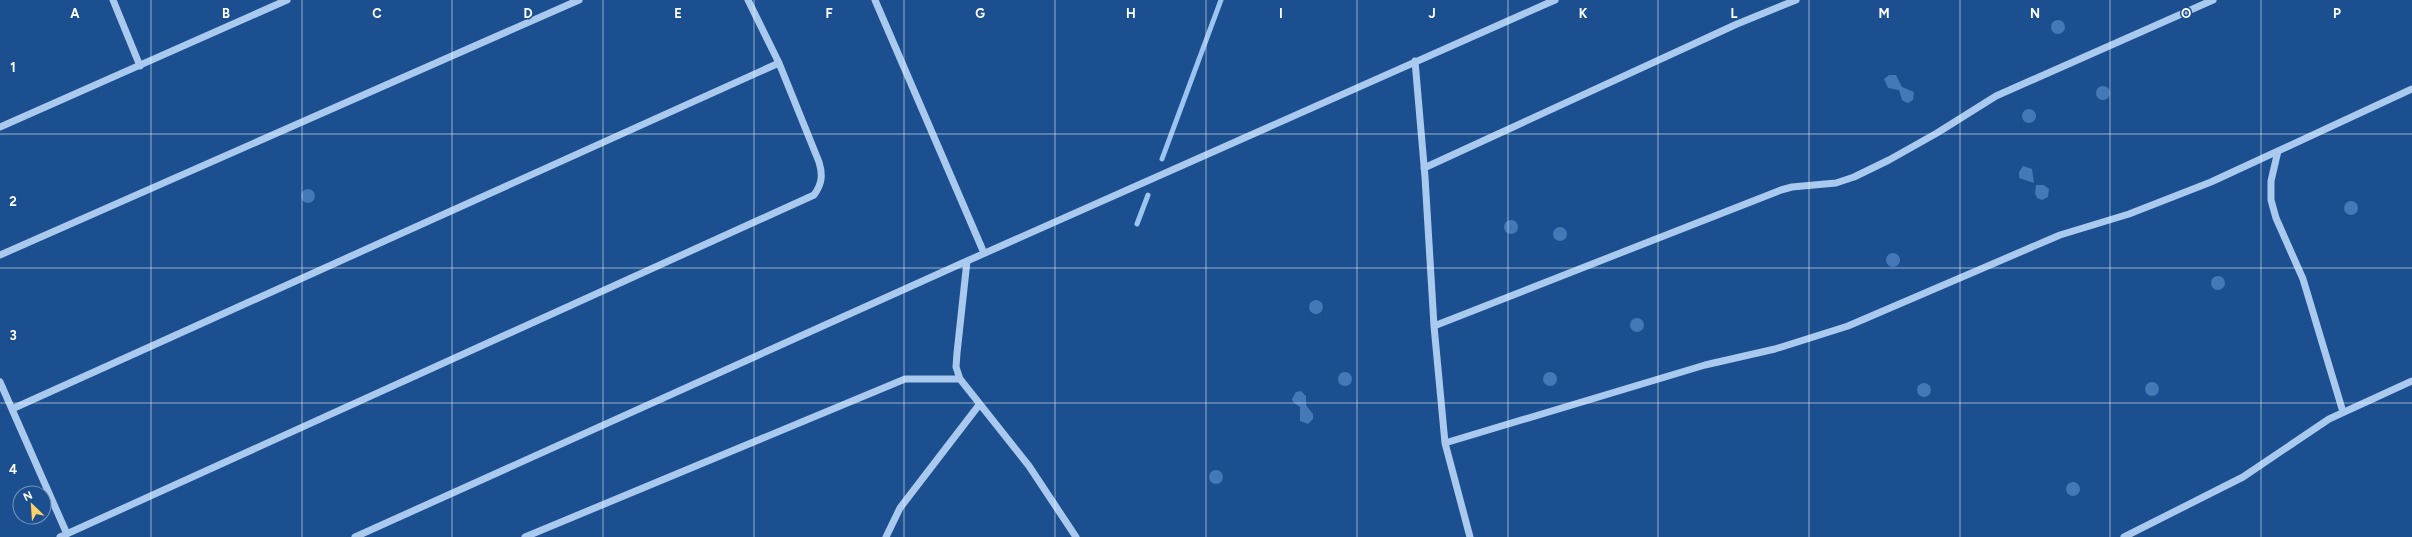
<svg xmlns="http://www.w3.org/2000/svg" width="2412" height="537" viewBox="0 0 2412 537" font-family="Figtree,sans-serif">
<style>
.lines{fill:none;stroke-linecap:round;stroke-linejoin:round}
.stream{stroke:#9cc4f0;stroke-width:5}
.building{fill:#4478b7}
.minor{stroke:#a9c9ee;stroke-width:7}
.grid{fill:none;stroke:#fff;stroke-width:1;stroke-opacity:0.55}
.grid-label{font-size:13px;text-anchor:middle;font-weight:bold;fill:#fff;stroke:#1b4f8f;stroke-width:3;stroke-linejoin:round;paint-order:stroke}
</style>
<rect width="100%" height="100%" fill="#1b4f8f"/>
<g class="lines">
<path class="stream" d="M 1162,159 L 1221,0
M 1137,224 L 1148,195"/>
</g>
<path class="building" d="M2051 27a7 7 0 1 1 14 0a7 7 0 1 1-14 0Z
M 1889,75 L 1896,75 L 1902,87 L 1914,92 L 1913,100 L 1908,103 L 1905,102 L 1902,100 L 1899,90 L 1888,88 L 1884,79 Z
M2096 93a7 7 0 1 1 14 0a7 7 0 1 1-14 0Z
M2022 116a7 7 0 1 1 14 0a7 7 0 1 1-14 0Z
M 2023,166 L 2032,169 L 2034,183 L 2019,178 L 2019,172 Z
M 2036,185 L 2044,185 L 2049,189 L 2048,197 L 2042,200 L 2037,198 L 2035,193 Z
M301 196a7 7 0 1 1 14 0a7 7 0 1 1-14 0Z
M2344 208a7 7 0 1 1 14 0a7 7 0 1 1-14 0Z
M1504 227a7 7 0 1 1 14 0a7 7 0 1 1-14 0Z
M1553 234a7 7 0 1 1 14 0a7 7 0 1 1-14 0Z
M1886 260a7 7 0 1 1 14 0a7 7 0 1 1-14 0Z
M2211 283a7 7 0 1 1 14 0a7 7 0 1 1-14 0Z
M1309 307a7 7 0 1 1 14 0a7 7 0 1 1-14 0Z
M1630 325a7 7 0 1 1 14 0a7 7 0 1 1-14 0Z
M1543 379a7 7 0 1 1 14 0a7 7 0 1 1-14 0Z
M1338 379a7 7 0 1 1 14 0a7 7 0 1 1-14 0Z
M2145 389a7 7 0 1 1 14 0a7 7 0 1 1-14 0Z
M1917 390a7 7 0 1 1 14 0a7 7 0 1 1-14 0Z
M 1301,391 L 1306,396 L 1306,405 L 1313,414 L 1313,419 L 1308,424 L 1300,421 L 1300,407 L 1293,402 L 1292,399 L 1296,392 Z
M1209 477a7 7 0 1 1 14 0a7 7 0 1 1-14 0Z
M2066 489a7 7 0 1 1 14 0a7 7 0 1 1-14 0Z"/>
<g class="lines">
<path class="minor" d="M 113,0 L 140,66
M 875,0 L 984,253
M 1415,61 L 1425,177 L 1434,326 L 1445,443 L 1470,537
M 0,127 L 287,0
M 2278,151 L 2271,181 L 2271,200 L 2276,218 L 2303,279 L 2343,412
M 1424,168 L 1737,24 L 1796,0
M 0,255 L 579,0
M 967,261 L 957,353 L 956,367 L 960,379 L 1029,466 L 1076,537
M 1434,326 L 1781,190 L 1792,187 L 1836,183 L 1854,177 L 1889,160 L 1937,133 L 1996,96 L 2213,0
M 0,382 L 67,534
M 12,409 L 779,63
M 1445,443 L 1705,365 L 1775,349 L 1848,326 L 2060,235 L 2129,214 L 2211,182 L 2412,89
M 60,537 L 814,195 C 822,184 823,175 819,162 L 779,63 L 748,0
M 355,537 L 967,261 L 1555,0
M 525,537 L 905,379 L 960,379
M 886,537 L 900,508 L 979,405
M 2124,537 L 2243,477 L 2329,419 L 2412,381"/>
</g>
<path class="grid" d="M 151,0 L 151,537M 302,0 L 302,537M 452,0 L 452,537M 603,0 L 603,537M 754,0 L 754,537M 904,0 L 904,537M 1055,0 L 1055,537M 1206,0 L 1206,537M 1357,0 L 1357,537M 1508,0 L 1508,537M 1658,0 L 1658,537M 1809,0 L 1809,537M 1960,0 L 1960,537M 2110,0 L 2110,537M 2261,0 L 2261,537M 0,134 L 2412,134M 0,268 L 2412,268M 0,403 L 2412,403"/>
<g class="grid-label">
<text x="75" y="18">A</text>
<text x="226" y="18">B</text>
<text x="377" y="18">C</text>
<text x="528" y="18">D</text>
<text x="678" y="18">E</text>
<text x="829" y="18">F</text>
<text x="980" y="18">G</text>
<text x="1131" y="18">H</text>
<text x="1281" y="18">I</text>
<text x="1432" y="18">J</text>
<text x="1583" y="18">K</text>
<text x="1734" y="18">L</text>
<text x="1884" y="18">M</text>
<text x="2035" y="18">N</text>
<text x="2186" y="18">O</text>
<text x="2337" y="18">P</text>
<text x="13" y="72">1</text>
<text x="13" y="206">2</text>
<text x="13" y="340">3</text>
<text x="13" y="474">4</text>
</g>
<g transform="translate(32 505) rotate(335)"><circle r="19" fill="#1b4f8f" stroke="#7695bc"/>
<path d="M0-3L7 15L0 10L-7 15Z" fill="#ffd166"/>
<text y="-6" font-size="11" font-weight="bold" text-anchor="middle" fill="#ffffff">N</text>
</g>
</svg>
